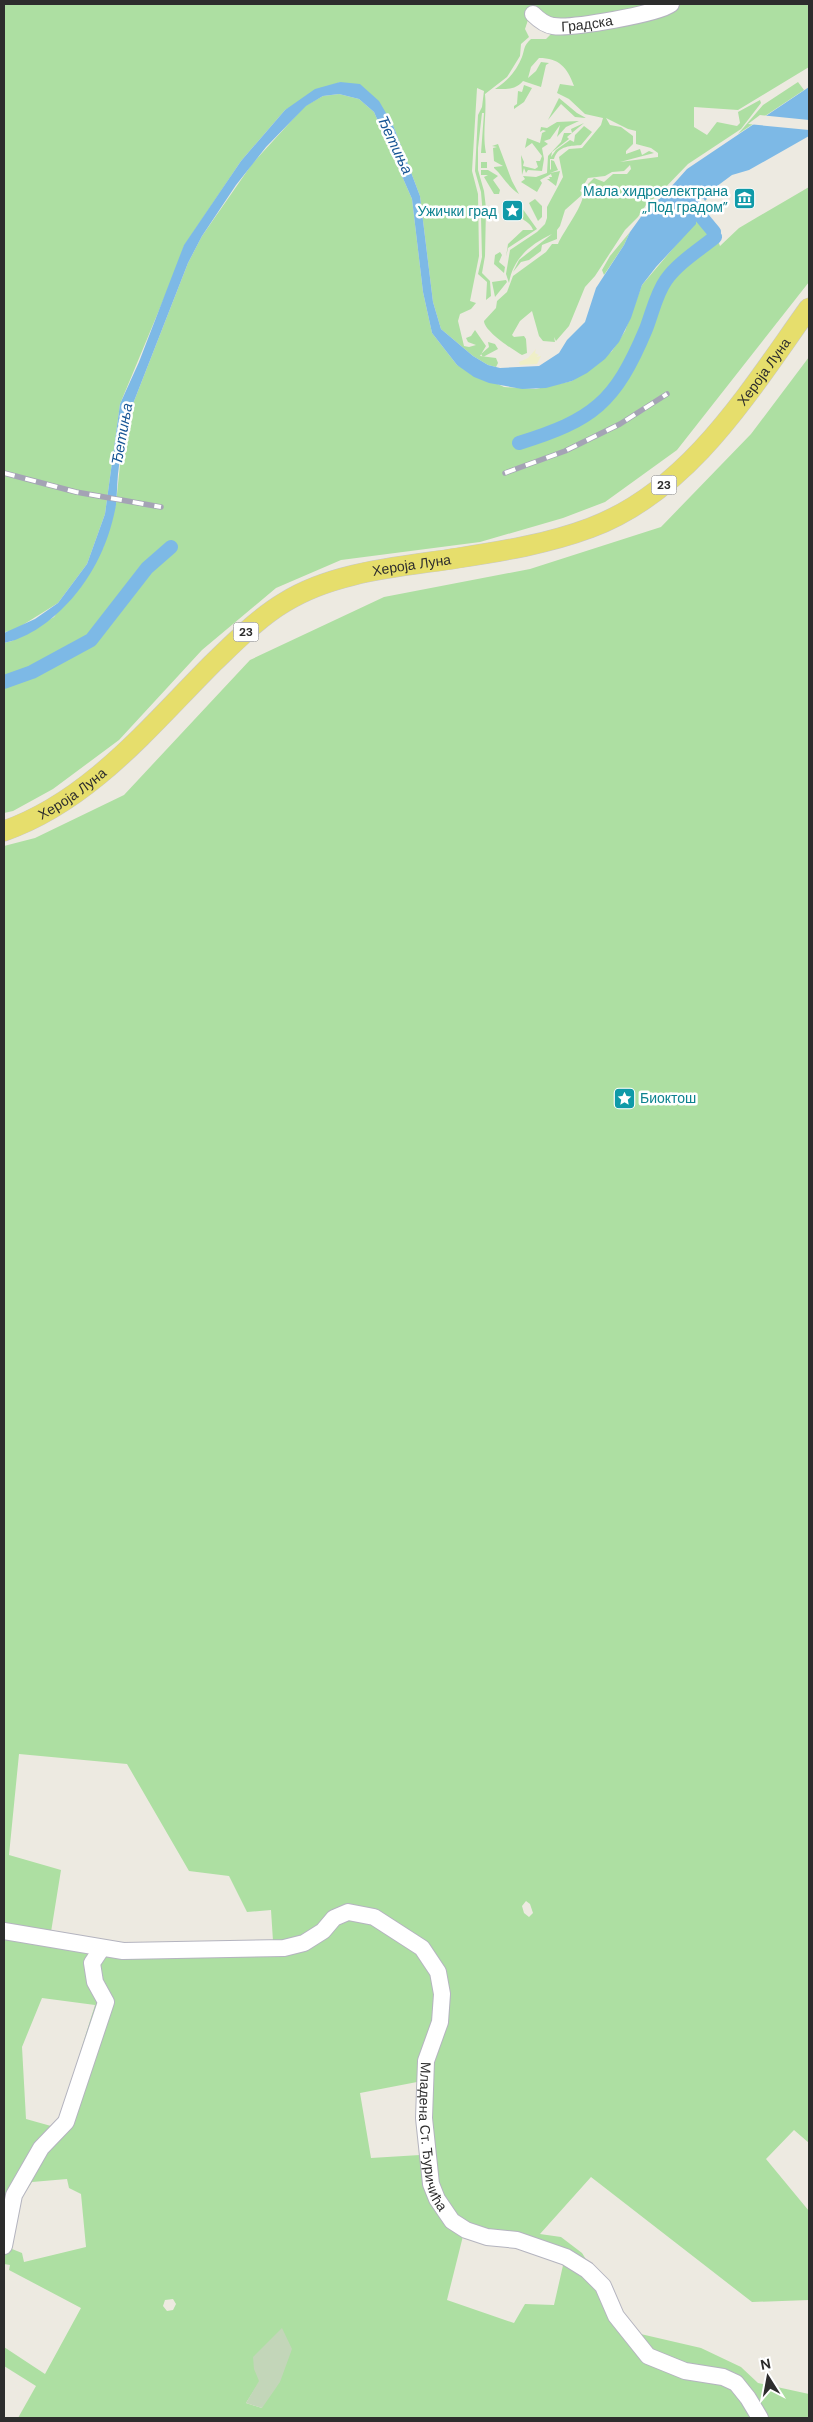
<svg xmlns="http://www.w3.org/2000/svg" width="813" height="2422" viewBox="0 0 813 2422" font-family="'DM Sans',sans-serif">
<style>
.green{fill:#addfa2;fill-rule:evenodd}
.sand{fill:#efefc7}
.cemetery{fill:#c3d6b9}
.water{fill:#7db9e6}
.pier{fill:#edeae1}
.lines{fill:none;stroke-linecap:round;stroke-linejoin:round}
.canal{stroke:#7db9e6;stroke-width:14}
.minor-casing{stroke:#b4b4bf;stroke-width:18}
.major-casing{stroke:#c8c8c8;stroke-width:21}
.minor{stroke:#fff;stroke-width:16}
.major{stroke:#e6de6c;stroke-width:20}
.rail-casing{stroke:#a4a3b5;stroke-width:5.5}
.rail{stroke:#fff;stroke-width:4;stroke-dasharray:11;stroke-linecap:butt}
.labels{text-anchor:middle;stroke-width:5;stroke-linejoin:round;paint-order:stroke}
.shield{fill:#fff;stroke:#6c6c6c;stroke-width:1}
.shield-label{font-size:12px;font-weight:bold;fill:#2d2d2d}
.street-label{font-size:14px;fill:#2d2d2d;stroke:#fff}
.culture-label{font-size:14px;fill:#0d838f;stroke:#fff;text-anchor:end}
.water-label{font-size:15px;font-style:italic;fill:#185695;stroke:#fff}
</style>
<rect width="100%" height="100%" fill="#edeae1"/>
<path class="green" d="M 4,4 L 667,4 L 588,20 L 529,17 L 525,29 L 529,37 L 521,44 L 520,56 L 507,77 L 485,94 C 487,114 482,133 486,153 L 481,153 L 484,113 L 482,113 L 478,148 L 478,170 L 484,191 L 486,208 L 485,256 L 482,273 L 490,281 L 491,296 L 486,300 L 487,282 L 478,274 L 482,257 L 481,217 L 483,216 L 481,192 L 475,171 L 478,115 L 482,107 L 484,91 L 477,88 L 472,171 L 478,194 L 479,256 L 470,301 L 476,303 L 471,309 L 460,314 L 458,321 L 464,346 L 469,347 L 476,345 L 468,342 L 466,338 L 471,336 L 475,330 L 486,346 L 480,356 L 496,358 L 498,363 L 496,367 L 488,365 L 473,356 L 441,329 L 433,302 L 420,196 L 393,125 L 340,82 L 285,110 L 241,161 L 184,246 L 177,267 L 120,404 L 105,514 L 87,564 L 58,603 L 13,631 L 4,632 Z
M 676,4 L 809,4 L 809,67 L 738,110 L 694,107 L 694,127 L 707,135 L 717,122 L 737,126 L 740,123 L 738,112 L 760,100 L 761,103 L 741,129 L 688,164 L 659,194 L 646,205 L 638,217 L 625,230 L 595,276 L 585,287 L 569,326 L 556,341 L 554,337 L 555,342 L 543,341 L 539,336 L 532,311 L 520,321 L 512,335 L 514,337 L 524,336 L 526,339 L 527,353 L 522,355 C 513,350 484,331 484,321 L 496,308 L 497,301 L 507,292 L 513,276 L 546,252 L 552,244 L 558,244 C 563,232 584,205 583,194 L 565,210 L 560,226 L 557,230 L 557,239 L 542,245 L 541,251 L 529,260 L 521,262 L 513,272 L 519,260 L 552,234 C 531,244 513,258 509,283 L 506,274 L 510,250 L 537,232 L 545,224 L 547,218 L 547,207 L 563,177 L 559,157 L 569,149 L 582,148 L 601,125 L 603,118 L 585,114 L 569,99 L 557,93 L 560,84 L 574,86 C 567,67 559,58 539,58 L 531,67 L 528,78 L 536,71 L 541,62 L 549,63 L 546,65 L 541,87 L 523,81 C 516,90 506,89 495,89 C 507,82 517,70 522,57 C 525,49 523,46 531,39 L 546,39 L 552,33 ZM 606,118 L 628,129 L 636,131 L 636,144 L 651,148 L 658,153 L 658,157 L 620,162 L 654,153 L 649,151 L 642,155 L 640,149 L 626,154 L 626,151 L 633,144 L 633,136 L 621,127 L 610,125 ZM 630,165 L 631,169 L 627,174 L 613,174 L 604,182 L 594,178 L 584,188 L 583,193 L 580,191 L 588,178 L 605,176 L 612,172 L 624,171 Z
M 798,82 L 804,90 L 738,134 L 763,105 Z
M 524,85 L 532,88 L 524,102 L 514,109 L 514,106 L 517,104 L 518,91 L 522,92 Z
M 339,94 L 359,99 L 374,112 L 412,199 L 423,292 L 432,333 L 457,365 L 504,387 L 536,389 L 572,381 L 612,351 L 625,331 L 642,285 L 698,219 L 713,234 C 698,246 671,263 661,279 C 652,294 649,312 642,328 C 611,400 591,416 518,438 L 520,447 C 596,425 619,408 649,332 C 656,316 660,294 671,280 C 682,264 703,253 718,241 L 720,246 L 739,228 L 809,187 L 809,282 L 677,450 L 605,502 L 563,518 L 480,542 L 341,560 L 276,588 L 202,650 L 119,740 L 53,789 L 13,811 L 4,813 L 4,643 L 12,641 L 54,617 L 103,548 L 116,504 L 123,435 L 129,414 L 188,263 L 202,236 L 252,164 L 305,106 L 323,96 Z
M 559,98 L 577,113 L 586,118 L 575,117 L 561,104 L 548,120 Z
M 579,121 L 566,127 L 557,137 L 560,125 L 550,139 L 544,141 L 548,144 L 542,148 L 544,159 L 542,171 L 528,170 L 526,173 L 524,168 L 522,175 L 521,155 L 524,162 L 523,166 L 535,169 L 538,167 L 536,161 L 540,161 L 542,156 L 532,143 L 525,148 L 527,138 L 540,143 L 542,133 L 546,131 L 543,130 L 540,132 L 541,127 L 547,128 L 557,122 Z
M 584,123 L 567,137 L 569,139 L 552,152 L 551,157 L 556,150 L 570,140 L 574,142 L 575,135 L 584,126 L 592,132 L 581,145 C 572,146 558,145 554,159 L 550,159 L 550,170 L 551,169 L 551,160 L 554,161 L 558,170 L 550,173 L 560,171 L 556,186 L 547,179 L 550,179 L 549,177 L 552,177 L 551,174 L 540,180 L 542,183 L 537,192 L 521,182 L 525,179 L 523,176 L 536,177 L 547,173 L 548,156 L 561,142 L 564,133 L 572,133 L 571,129 Z
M 498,144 L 512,181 L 519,194 C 507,186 503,176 494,168 L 494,167 L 503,166 L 494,161 L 493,148 L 497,147 L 492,146 Z
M 481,162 L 487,162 L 487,168 L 481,168 L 481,170 L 488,170 L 498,176 L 493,180 L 500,190 L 499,194 L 494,194 L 484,177 L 488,175 L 481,175 Z
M 535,199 L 542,206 L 542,217 L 538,221 L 529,203 Z
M 522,208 L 537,229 L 508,248 L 506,257 L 508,244 L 523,230 L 533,230 C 530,220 519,221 517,210 Z
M 630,232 L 624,245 L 604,275 L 602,270 L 610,256 Z
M 500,252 L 502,255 L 499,262 L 505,267 L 504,273 L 494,264 L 495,255 Z
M 506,280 L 507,282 L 495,297 L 492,282 Z
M 488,342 L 495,344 L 498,349 L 483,357 L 481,354 L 489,347 Z
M 809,357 L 809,2143 L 794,2130 L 766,2159 L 809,2211 L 809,2300 L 752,2302 L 591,2177 L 540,2234 L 561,2237 L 582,2253 L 632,2332 L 701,2348 L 741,2367 L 758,2383 L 809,2394 L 809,2418 L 18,2418 L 36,2386 L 4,2366 L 4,2347 L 45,2374 L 81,2308 L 9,2270 L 10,2265 L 4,2264 L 4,846 L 35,838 L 124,795 L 250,660 L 384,597 L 530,569 L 661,527 L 751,434 ZM 19,1754 L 127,1764 L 189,1871 L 229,1876 L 247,1912 L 271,1910 L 273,1941 L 125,1946 L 51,1932 L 61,1870 L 9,1855 ZM 526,1901 L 530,1904 L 533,1913 L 529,1917 L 524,1913 L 522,1906 ZM 42,1998 L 95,2005 L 59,2120 L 51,2126 L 26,2119 L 22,2047 ZM 417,2082 L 420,2155 L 371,2158 L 360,2093 ZM 67,2179 L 69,2188 L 81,2194 L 86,2247 L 24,2262 L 22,2253 L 12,2249 L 20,2200 L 32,2182 ZM 463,2236 L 513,2243 L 564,2261 L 554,2305 L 525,2304 L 514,2323 L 447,2300 ZM 173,2299 L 176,2304 L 173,2310 L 167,2311 L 163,2306 L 165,2300 ZM 260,2381 L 262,2408 L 246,2403 Z"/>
<path class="sand" d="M 536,349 L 535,353 L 539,355 L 536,357 L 541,356 L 537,364 L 520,365 L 519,362 L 528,358 Z"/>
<path class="cemetery" d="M 282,2328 L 292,2349 L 280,2382 L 262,2408 L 246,2403 L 259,2381 L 254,2369 L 253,2357 Z"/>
<path class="water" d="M 340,82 L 360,84 L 379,101 L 393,125 L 420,196 L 433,302 L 441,329 L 473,356 L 488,365 L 500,368 L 539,366 L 559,353 L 567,340 L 585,322 L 596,288 L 624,245 L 630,232 L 648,207 L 662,197 L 687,169 L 809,87 L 809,136 L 749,170 L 732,175 L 705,195 L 707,199 L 705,201 L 703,198 L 696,204 L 696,224 L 656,267 L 642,285 L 631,318 L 619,342 L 605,359 L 587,373 L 572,381 L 546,388 L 522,389 L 489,383 L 474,377 L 457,365 L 432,333 L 423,292 L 412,199 L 374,112 L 359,99 L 339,94 L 323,96 L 306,106 L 266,147 L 236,185 L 202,236 L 188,263 L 129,414 C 124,434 120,454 118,474 C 117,484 117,495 116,505 C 109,544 91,581 62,609 C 47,624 25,639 4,643 L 4,633 L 35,619 L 58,603 L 87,564 L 105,514 L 120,404 L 139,362 L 184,245 L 241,161 L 285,110 L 315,89 Z"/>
<path class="pier" d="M 760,115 L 809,120 L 809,130 L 748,124 Z"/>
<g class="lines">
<path class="canal" d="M 687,194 L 699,214 L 714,232
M 519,443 C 593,420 615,403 646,329 C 652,314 656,294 666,280 C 678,263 699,250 715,237
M 4,682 L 32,672 L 91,640 L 147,568 L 171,547"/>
<defs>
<g id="minor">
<path id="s1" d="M 533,14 C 539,20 545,25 553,26 C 571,29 658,14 671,4"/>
<path id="s2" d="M 4,1931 L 123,1951 L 284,1948 L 304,1943 L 323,1931 L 334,1918 L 348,1912 L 374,1917 L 422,1948 L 438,1972 L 442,1994 L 440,2022 L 426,2061 L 424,2118 L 431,2184 L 437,2199 L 452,2221 L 466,2230 L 487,2237 L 517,2240 L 566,2257 L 587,2270 L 603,2286 L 616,2316 L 648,2356 L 685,2371 L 723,2377 L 736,2383 L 748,2398 L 760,2418"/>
<path d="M 4,2246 L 14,2195 L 41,2148 L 66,2122 L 106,2002 L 95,1982 L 92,1963 L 102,1948"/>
</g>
<g id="major">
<path id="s3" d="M 4,831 C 90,801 150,726 213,663 C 235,642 258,618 285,602 C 335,571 401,567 458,558 C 503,551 547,544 590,528 C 690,491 750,390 809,308"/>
</g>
</defs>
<use href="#minor" class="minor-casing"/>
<use href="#major" class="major-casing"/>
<use href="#minor" class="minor"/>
<use href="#major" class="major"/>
<defs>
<path id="rail" d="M 4,473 L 76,492 L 161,507
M 505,473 L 565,451 L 620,424 L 667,394"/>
</defs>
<use href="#rail" class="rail-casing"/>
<use href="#rail" class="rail"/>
</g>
<defs>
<symbol id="museum-square" viewBox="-11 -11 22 22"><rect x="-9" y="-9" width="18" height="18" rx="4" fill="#0f9aa8" stroke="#fff"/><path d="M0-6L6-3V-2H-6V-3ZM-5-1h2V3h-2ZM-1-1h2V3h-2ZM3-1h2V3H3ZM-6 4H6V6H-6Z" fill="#fff"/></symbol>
<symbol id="sight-square" viewBox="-11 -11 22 22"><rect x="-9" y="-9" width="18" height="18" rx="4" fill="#0f9aa8" stroke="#fff"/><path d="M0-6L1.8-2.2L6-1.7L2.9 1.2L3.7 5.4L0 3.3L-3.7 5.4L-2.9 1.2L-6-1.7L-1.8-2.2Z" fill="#fff"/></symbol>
</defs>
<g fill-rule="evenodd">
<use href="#museum-square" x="732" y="186" width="25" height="25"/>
<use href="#sight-square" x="500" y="198" width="25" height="25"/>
<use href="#sight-square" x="612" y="1086" width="25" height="25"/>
</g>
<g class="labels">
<g class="shield">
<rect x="651.5" y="475.5" width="25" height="19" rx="4"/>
<rect x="233.5" y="622.5" width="25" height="19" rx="4"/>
</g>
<g class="shield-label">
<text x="664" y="489">23</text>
<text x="246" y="636">23</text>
</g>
<g class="street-label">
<text dy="5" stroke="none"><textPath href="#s1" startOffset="58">Градска</textPath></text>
<text dy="5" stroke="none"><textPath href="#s3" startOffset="918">Хероја Луна</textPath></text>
<text dy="5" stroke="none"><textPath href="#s3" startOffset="498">Хероја Луна</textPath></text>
<text dy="5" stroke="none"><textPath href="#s3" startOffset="78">Хероја Луна</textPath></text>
<text dy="5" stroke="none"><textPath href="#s2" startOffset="638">Младена Ст. Ђуричића</textPath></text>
</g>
<g class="culture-label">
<text x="728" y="196">Мала хидроелектрана<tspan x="728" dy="16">„Под градом”</tspan></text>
<text x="497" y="216">Ужички град</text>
<text x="640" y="1103" text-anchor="start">Биоктош</text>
</g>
<g class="water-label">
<text transform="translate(395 145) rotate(65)" y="5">Ђетиња</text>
<text transform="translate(122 434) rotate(-80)" y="5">Ђетиња</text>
</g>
</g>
<rect width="813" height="2422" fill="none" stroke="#2d2d2d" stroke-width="10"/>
<g transform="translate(768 2377) rotate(349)" stroke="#ffffff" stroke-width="4" paint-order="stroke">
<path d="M0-4L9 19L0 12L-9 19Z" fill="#2d2d2d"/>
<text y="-8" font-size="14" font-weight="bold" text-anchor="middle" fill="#2d2d2d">N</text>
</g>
</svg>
